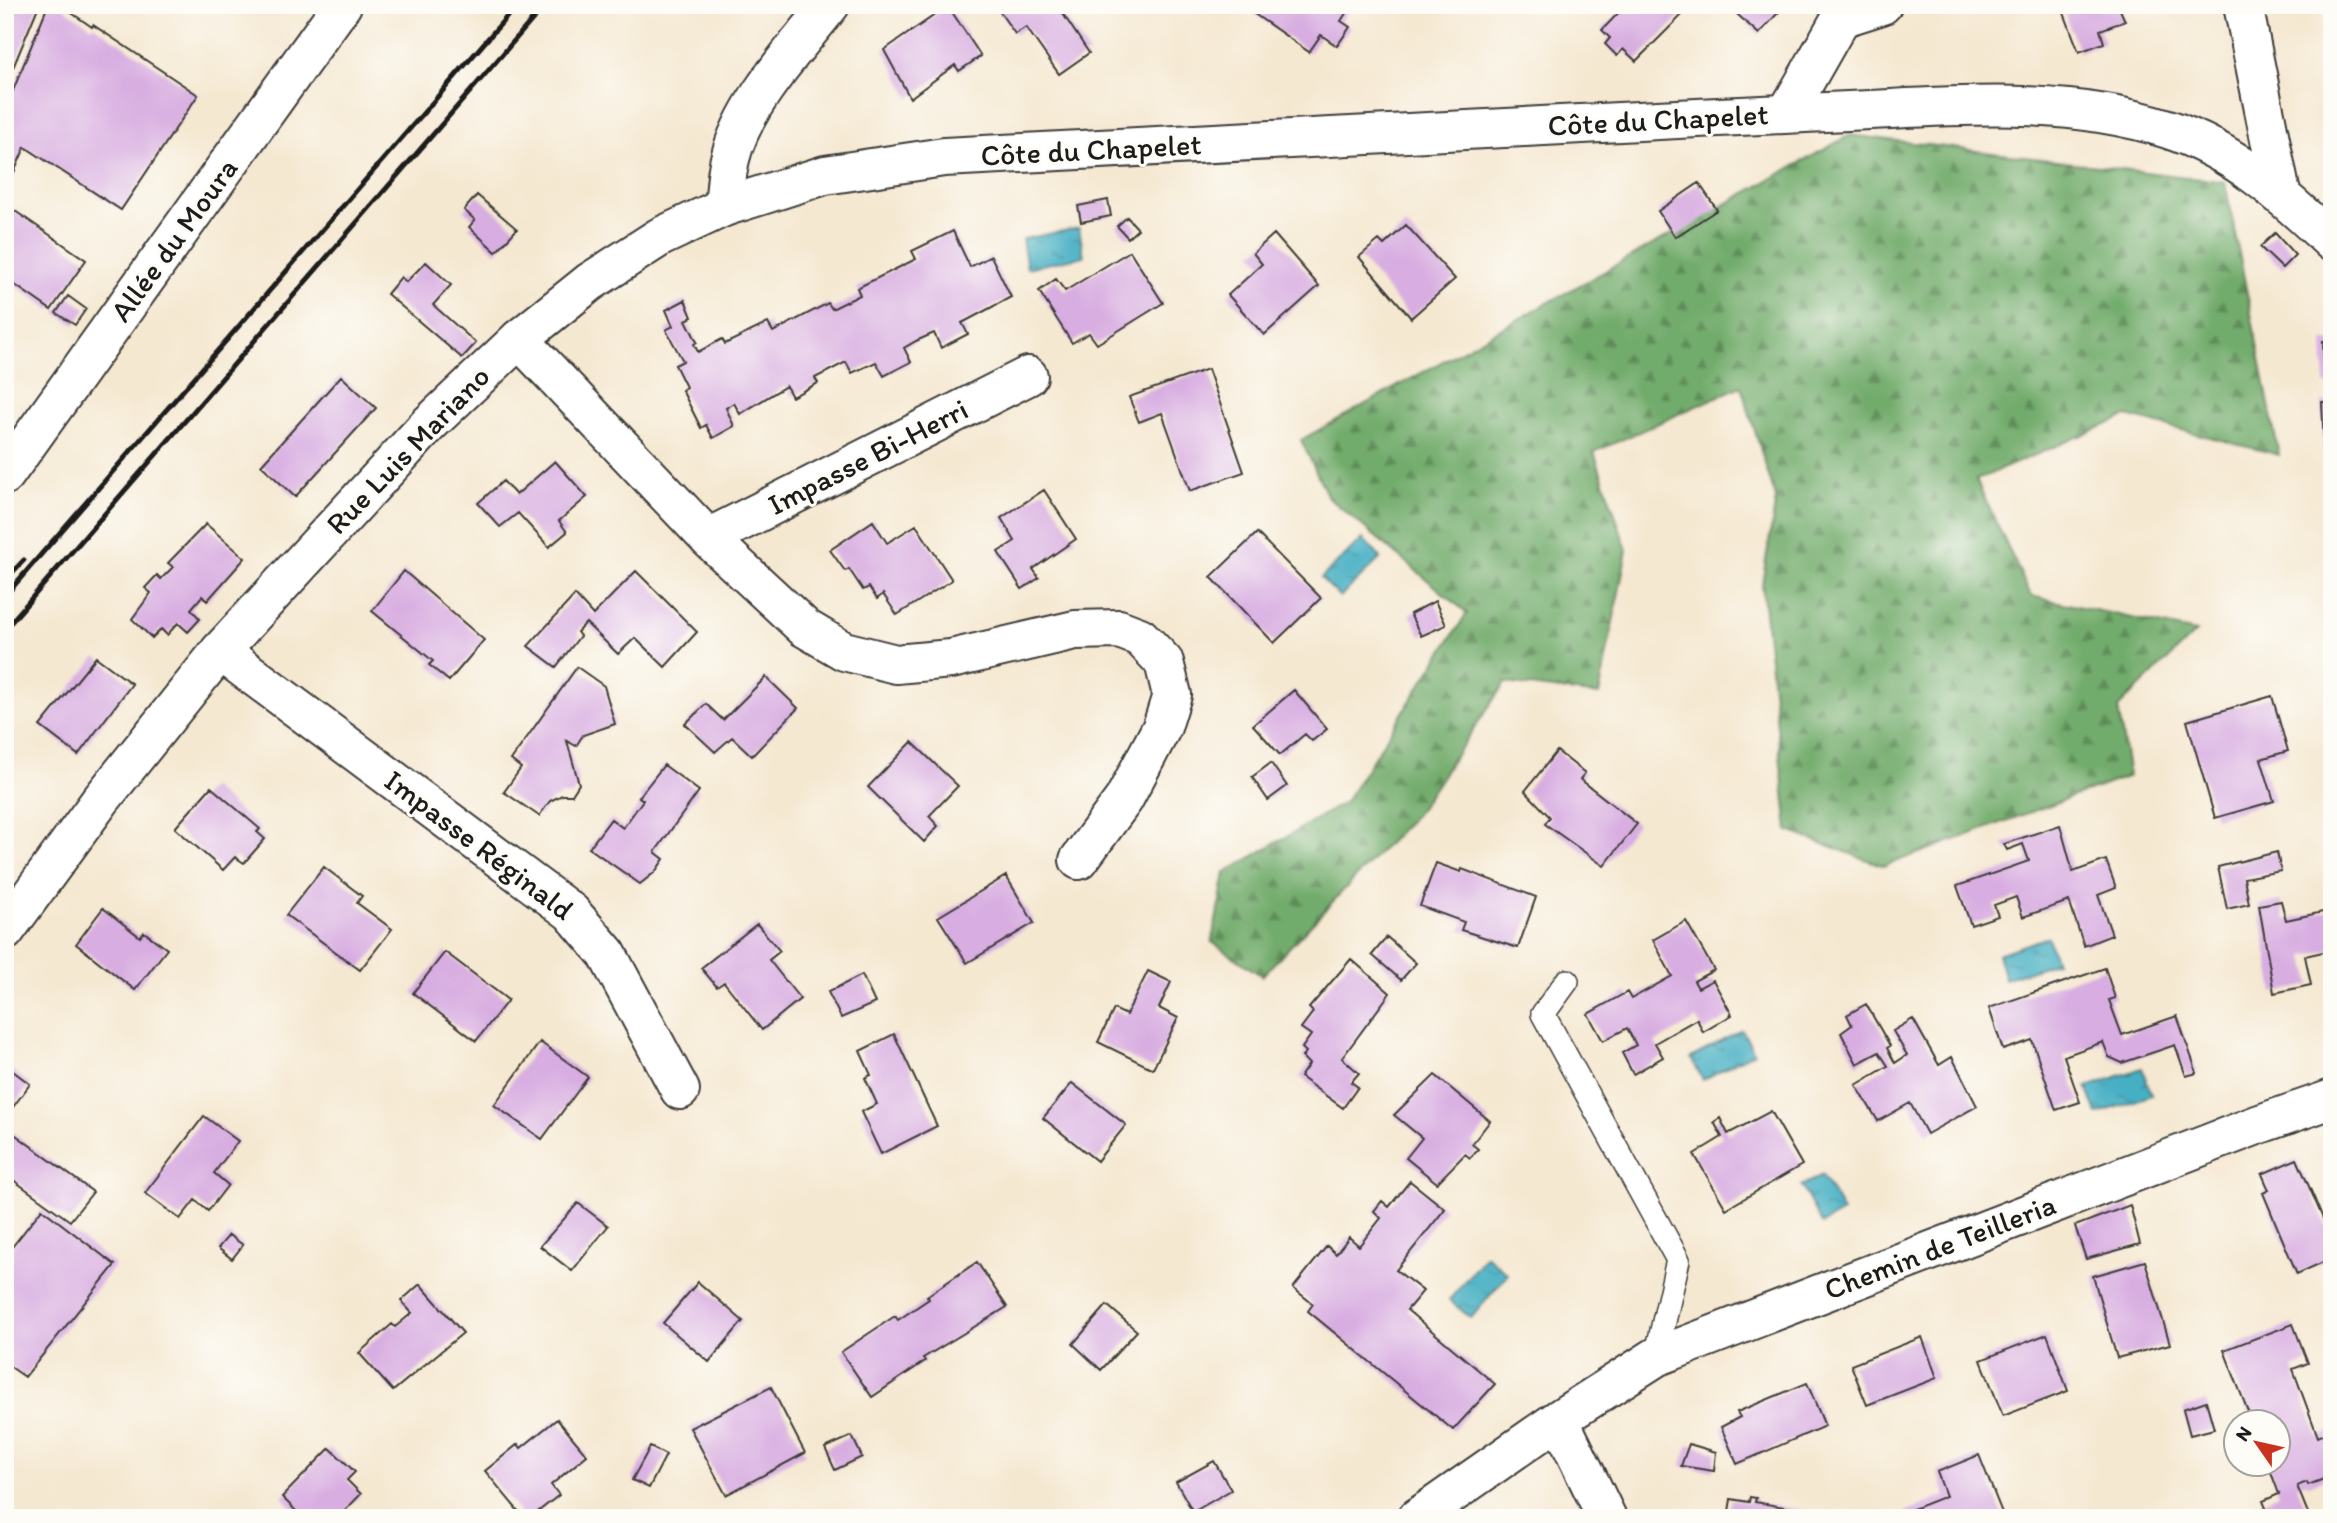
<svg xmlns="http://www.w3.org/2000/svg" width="2337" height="1523" viewBox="0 0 2337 1523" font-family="Itim,sans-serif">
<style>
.forest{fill:url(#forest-firs);stroke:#476444;stroke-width:2}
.water{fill:url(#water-ripples);stroke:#306670;stroke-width:2}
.building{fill:#d8ade1}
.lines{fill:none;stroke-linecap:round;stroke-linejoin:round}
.lane-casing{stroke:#3d3b37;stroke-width:26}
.street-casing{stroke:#3d3b37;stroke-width:42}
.secondary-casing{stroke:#3d3b37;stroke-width:42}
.lane{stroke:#fff;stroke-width:23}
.street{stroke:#fff;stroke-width:38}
.secondary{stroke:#fff;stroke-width:38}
.rail{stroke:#1c1c1c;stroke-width:5}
.labels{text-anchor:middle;stroke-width:6;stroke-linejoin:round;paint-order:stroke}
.street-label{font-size:30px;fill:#1c1c1c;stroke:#fdfcf7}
</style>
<defs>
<pattern id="forest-firs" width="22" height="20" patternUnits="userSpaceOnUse" patternTransform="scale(1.75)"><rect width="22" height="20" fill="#72ac6c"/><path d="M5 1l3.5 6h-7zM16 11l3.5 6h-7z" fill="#5d8b58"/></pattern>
<pattern id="water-ripples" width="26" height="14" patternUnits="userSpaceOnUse" patternTransform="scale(1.75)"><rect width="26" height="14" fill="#44afc3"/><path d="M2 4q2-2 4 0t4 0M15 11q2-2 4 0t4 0" fill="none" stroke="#388e9e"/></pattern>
</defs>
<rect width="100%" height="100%" fill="#fdfcf7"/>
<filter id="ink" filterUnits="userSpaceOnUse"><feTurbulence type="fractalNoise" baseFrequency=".0143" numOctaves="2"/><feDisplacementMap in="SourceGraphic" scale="14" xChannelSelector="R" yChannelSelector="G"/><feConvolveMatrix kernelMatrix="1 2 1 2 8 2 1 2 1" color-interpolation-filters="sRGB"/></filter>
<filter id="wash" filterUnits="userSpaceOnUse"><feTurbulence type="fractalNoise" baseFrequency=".00686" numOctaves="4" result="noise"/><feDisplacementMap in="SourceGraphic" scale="28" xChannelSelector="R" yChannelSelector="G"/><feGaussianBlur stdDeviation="1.57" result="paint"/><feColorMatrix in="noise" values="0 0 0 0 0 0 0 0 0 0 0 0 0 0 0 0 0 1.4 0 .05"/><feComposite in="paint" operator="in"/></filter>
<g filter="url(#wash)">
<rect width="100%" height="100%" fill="#f5e8d1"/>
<path class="forest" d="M 1850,135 L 2225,182 L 2279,455 L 2127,416 L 1976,480 L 2031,596 L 2196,632 L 2118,708 L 2129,776 L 1884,866 L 1788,831 L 1762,584 L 1776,499 L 1741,386 L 1594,452 L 1627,550 L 1599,695 L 1505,683 L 1416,814 L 1262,976 L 1212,942 L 1225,873 L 1345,802 L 1467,613 L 1328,497 L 1301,440 Z"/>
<path class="water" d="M 1079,228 L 1084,256 L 1027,268 L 1022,239 Z
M 1363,539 L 1381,558 L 1340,597 L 1321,578 Z
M 2048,937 L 2056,962 L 2005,979 L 1998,954 Z
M 1742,1030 L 1754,1052 L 1703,1080 L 1691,1058 Z
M 2142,1068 L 2152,1095 L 2097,1114 L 2087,1087 Z
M 1822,1175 L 1843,1212 L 1822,1224 L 1801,1186 Z
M 1486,1255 L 1508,1274 L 1471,1318 L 1449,1300 Z"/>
<g id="blocks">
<path class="building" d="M 5,5 L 39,5 L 5,87 Z
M 48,5 L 60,5 L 92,27 L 93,25 L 198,95 L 121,210 L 25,147 L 5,193 L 5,110 Z
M 995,5 L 1057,5 L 1089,53 L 1059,74 L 1026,27 L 1015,34 Z
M 1254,5 L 1358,5 L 1355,9 L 1350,7 L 1341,21 L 1350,27 L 1337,46 L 1321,35 L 1309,52 L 1250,11 Z
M 1626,5 L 1677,5 L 1684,13 L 1636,61 L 1623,49 L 1617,56 L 1605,44 L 1610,38 L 1602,30 Z
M 1727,5 L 1785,5 L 1759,34 Z
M 2061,5 L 2118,5 L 2125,21 L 2100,30 L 2104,43 L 2079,52 Z
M 948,6 L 981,56 L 959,71 L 955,65 L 910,98 L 884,50 Z
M 1699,183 L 1717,210 L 1675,237 L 1658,211 Z
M 477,195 L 517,229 L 496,252 L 469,227 L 475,220 L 464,210 Z
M 1108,200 L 1111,216 L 1081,222 L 1078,206 Z
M 5,204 L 86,260 L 51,310 L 5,278 Z
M 1127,217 L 1138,229 L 1128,238 L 1117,226 Z
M 1406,225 L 1455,279 L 1411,318 L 1359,257 L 1379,240 L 1384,245 Z
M 953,231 L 970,267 L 991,256 L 1011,297 L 962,323 L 968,334 L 941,348 L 934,333 L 916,341 L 904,348 L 911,362 L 884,376 L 876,362 L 852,373 L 846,362 L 815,378 L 818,383 L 792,397 L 786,386 L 740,414 L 734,403 L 726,408 L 734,426 L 713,438 L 706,425 L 701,428 L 682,390 L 686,387 L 675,365 L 683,361 L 666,330 L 673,326 L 666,310 L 685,300 L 692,317 L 686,320 L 697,342 L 694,344 L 698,352 L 722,339 L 725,344 L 768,323 L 773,332 L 828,303 L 832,309 L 860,295 L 857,288 L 916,259 L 912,251 Z
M 2275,233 L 2295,255 L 2282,268 L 2260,247 Z
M 1274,234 L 1319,286 L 1264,335 L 1228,295 L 1262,264 L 1253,253 Z
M 1130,251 L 1163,303 L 1097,344 L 1089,333 L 1072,343 L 1039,291 L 1056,279 L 1065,291 Z
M 426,262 L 451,285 L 433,305 L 476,343 L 462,358 L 387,294 L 401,277 L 406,282 Z
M 68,296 L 86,309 L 75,325 L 56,313 Z
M 2323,341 L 2332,341 L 2332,384 L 2325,385 Z
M 1208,369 L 1244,472 L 1190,491 L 1162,413 L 1139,422 L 1129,397 Z
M 341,376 L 376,408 L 295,497 L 261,465 Z
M 2322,402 L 2332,402 L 2332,467 L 2325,468 Z
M 555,461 L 587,497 L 559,521 L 567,532 L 549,547 L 518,513 L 500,527 L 478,503 L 503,481 L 516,495 Z
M 1044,490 L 1076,539 L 1033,569 L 1039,578 L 1022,589 L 998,552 L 1015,541 L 1001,518 Z
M 873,521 L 887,543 L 916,525 L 952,580 L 897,615 L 883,594 L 877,599 L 869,587 L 863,590 L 849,569 L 845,571 L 830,550 Z
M 206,524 L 245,558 L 207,601 L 202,596 L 191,609 L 200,619 L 188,632 L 178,623 L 167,635 L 161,629 L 152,638 L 132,619 L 151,593 L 145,588 L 157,575 L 161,579 L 173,567 L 168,563 Z
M 1257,533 L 1321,598 L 1274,643 L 1211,577 Z
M 404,571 L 484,640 L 449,681 L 429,665 L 433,661 L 372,611 Z
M 636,571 L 697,632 L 665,667 L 635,638 L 618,654 L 586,623 L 577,632 L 580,636 L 556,667 L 528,646 L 575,595 L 593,615 Z
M 1435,601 L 1446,625 L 1421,636 L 1410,614 Z
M 96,657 L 132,684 L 78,755 L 40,726 Z
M 577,667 L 604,686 L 615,724 L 583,735 L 576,746 L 567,741 L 579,784 L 572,795 L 562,795 L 550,801 L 539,816 L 504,792 L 521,768 L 511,760 Z
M 766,677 L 798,708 L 752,756 L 732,737 L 715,752 L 685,724 L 706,704 L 723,720 Z
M 1294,690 L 1327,729 L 1312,741 L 1305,734 L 1280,755 L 1253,725 Z
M 2272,696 L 2288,751 L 2261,759 L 2274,801 L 2215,818 L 2187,721 Z
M 912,742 L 958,786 L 929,816 L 938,826 L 924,842 L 868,787 Z
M 1557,751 L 1585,773 L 1580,779 L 1637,824 L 1604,866 L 1545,824 L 1550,817 L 1525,791 Z
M 1271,763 L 1287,786 L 1268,800 L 1252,777 Z
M 664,765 L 699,791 L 655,852 L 664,859 L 655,872 L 640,884 L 589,848 L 611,819 L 623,828 L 643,800 L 639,797 Z
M 211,787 L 260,829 L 257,832 L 265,839 L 244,863 L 235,857 L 223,870 L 175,828 Z
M 2060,825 L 2073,872 L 2106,860 L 2116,888 L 2098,895 L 2112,935 L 2084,946 L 2069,901 L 2023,917 L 2016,897 L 1994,905 L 1998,916 L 1971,925 L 1957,886 L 2029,861 L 2023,844 L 2007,850 L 2004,844 Z
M 2277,852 L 2281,871 L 2244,878 L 2249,904 L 2227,909 L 2218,867 Z
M 1436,863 L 1461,872 L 1462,869 L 1536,897 L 1518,948 L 1461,930 L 1464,922 L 1420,906 Z
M 324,867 L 362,896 L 357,903 L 392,929 L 360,970 L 286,915 Z
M 1006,876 L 1034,923 L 967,963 L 938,917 Z
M 2281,901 L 2286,920 L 2332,910 L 2332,950 L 2305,956 L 2311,985 L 2274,993 L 2259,905 Z
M 103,908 L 140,937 L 144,932 L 167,949 L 135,990 L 76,944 Z
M 1686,921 L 1714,970 L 1694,981 L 1698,988 L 1713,980 L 1732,1015 L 1703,1032 L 1697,1019 L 1655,1043 L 1663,1057 L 1633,1074 L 1622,1053 L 1636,1045 L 1627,1028 L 1603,1041 L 1588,1014 L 1627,992 L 1631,999 L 1672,976 L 1653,940 Z
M 757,924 L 780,951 L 769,960 L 800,999 L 762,1030 L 724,982 L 717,987 L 701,968 Z
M 1387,937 L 1416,963 L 1401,980 L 1372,955 Z
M 445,952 L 508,1000 L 476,1041 L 413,993 Z
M 1351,959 L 1390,993 L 1342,1058 L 1359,1073 L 1351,1082 L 1358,1087 L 1343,1108 L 1300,1077 L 1309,1064 L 1302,1057 L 1306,1052 L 1302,1048 L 1311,1035 L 1301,1028 L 1313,1012 L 1309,1008 Z
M 2105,968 L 2115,998 L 2109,1000 L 2122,1035 L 2177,1016 L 2197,1073 L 2186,1076 L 2175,1045 L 2122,1063 L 2109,1057 L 2103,1042 L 2064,1056 L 2080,1102 L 2056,1110 L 2032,1040 L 2003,1050 L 1989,1008 Z
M 1148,971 L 1171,982 L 1159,1008 L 1178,1018 L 1153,1069 L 1098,1042 L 1114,1009 L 1126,1015 Z
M 862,975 L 875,1003 L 841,1018 L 828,992 Z
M 1866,1004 L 1890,1046 L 1887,1048 L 1895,1063 L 1907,1055 L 1893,1031 L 1913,1019 L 1939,1065 L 1952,1057 L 1977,1106 L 1927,1134 L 1910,1103 L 1878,1121 L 1856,1085 L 1888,1066 L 1879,1052 L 1857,1064 L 1841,1033 L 1852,1025 L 1847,1015 Z
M 894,1034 L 937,1126 L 881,1154 L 861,1112 L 877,1104 L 865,1078 L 871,1075 L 860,1051 Z
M 540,1042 L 588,1077 L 542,1139 L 494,1105 Z
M 5,1065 L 30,1084 L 5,1118 Z
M 1435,1075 L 1490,1121 L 1472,1144 L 1478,1149 L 1470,1158 L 1465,1154 L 1437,1183 L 1406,1158 L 1422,1138 L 1394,1115 Z
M 1072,1083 L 1126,1125 L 1097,1161 L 1043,1118 Z
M 1771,1111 L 1802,1165 L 1726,1209 L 1694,1154 L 1722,1137 L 1714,1122 L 1720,1118 L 1728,1134 Z
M 204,1116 L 238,1141 L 214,1173 L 228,1185 L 208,1211 L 195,1200 L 180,1219 L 145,1193 Z
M 5,1127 L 93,1192 L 70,1221 L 5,1174 Z
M 2297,1159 L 2332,1239 L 2332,1258 L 2297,1274 L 2263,1193 L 2269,1190 L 2262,1174 Z
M 1410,1181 L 1445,1209 L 1396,1270 L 1423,1291 L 1407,1310 L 1495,1384 L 1453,1430 L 1308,1311 L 1313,1304 L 1293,1288 L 1327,1246 L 1336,1254 L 1349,1237 L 1359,1246 L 1381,1218 L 1374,1211 L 1382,1201 L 1389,1207 Z
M 578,1203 L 608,1226 L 572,1271 L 540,1246 Z
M 2130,1205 L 2140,1244 L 2086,1259 L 2075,1226 Z
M 42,1209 L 115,1265 L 25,1377 L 5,1363 L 5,1256 Z
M 229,1235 L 243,1245 L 232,1259 L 218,1248 Z
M 2145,1261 L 2170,1344 L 2117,1358 L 2093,1276 Z
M 977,1262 L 1007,1307 L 923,1358 L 925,1361 L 872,1397 L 841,1352 L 895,1316 L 898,1320 L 929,1299 L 927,1296 Z
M 698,1282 L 743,1321 L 709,1362 L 663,1323 Z
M 420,1284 L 463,1333 L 393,1391 L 359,1353 L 392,1324 L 395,1327 L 412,1313 L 401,1301 Z
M 1107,1305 L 1137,1331 L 1101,1370 L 1073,1344 Z
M 2293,1324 L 2308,1363 L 2293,1369 L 2318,1437 L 2332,1431 L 2332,1476 L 2308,1485 L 2307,1482 L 2297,1486 L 2310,1518 L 2270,1518 L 2263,1501 L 2279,1494 L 2268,1464 L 2278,1464 L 2278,1422 L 2252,1422 L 2224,1350 Z
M 2047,1334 L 2068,1391 L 2003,1416 L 1981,1360 Z
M 1922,1337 L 1937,1378 L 1867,1405 L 1851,1365 Z
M 1807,1383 L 1825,1426 L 1737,1464 L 1721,1427 L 1740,1417 L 1737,1412 Z
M 771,1387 L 805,1453 L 726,1495 L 690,1428 Z
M 2206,1401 L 2214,1429 L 2190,1435 L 2183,1409 Z
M 557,1419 L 587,1455 L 551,1485 L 559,1495 L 530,1518 L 524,1518 L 485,1471 L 518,1444 L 521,1448 Z
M 852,1436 L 862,1457 L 835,1470 L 825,1448 Z
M 1689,1444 L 1716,1452 L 1714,1471 L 1681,1466 Z
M 650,1447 L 666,1455 L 649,1488 L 632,1480 Z
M 330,1448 L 355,1472 L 347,1480 L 361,1494 L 338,1518 L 303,1518 L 282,1497 Z
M 1979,1455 L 2004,1518 L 1907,1518 L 1905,1512 L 1946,1496 L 1937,1472 Z
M 1214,1461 L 1231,1490 L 1193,1512 L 1176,1482 Z
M 1750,1497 L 1756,1498 L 1755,1502 L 1829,1515 L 1828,1518 L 1728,1518 L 1731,1499 L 1749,1502 Z"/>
</g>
</g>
<g filter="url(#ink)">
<use href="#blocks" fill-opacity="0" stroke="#3d3b37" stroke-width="2"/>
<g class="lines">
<defs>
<path id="lane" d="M 1567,981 L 1543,1014 L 1678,1260 L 1656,1357"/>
<path id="street" d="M 2243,5 L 2281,194
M 1787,113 L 1841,18 L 1882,5
M 724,207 C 726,191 726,174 730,159 C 743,104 796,48 830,5
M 519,339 L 708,538 L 805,628 L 844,651 L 896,664 L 951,659 L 1075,630 L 1119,629 L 1140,637 L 1164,662 L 1172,695 L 1162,727 L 1124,799 L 1079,860
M 5,475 L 342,5
M 708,538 L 1028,376
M 220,651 L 571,912 L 607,954 L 680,1090
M 1559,1419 L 1607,1518
M 1417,1518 L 1559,1419 L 1656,1357 L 2257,1125 L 2332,1099"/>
<path id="secondary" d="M 5,931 L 100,801 L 220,651 L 429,424 L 519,339 L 590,282 L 660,237 L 724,207 L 825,175 L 944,157 C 1195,144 1446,131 1697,118 C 1762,115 1826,112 1891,109 C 1984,104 2078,100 2168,129 C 2236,152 2281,194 2332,242"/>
</defs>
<use href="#lane" class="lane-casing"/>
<use href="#street" class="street-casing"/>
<use href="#secondary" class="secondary-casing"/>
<use href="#lane" class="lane"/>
<use href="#street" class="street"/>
<use href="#secondary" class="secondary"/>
<path class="rail" d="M 5,580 L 24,560
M 5,596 L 517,5
M 5,629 L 545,5"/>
</g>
</g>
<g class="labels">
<g class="street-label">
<text transform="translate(1658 120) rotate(-3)" y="10">Côte du Chapelet</text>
<text transform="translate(1091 150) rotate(-3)" y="10">Côte du Chapelet</text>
<text transform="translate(174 240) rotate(-54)" y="10">Allée du Moura</text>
<text transform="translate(408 450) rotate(-46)" y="10">Rue Luis Mariano</text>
<text transform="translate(868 457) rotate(-27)" y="10">Impasse Bi-Herri</text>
<text transform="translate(479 845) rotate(37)" y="10">Impasse Réginald</text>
<text transform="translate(1940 1247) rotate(-21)" y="10">Chemin de Teilleria</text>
</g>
</g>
<rect width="2337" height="1523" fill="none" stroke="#fdfcf7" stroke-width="28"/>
<g transform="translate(2257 1443) rotate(304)"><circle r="33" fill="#fdfcf7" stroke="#a3a29f" stroke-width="2"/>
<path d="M0-5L12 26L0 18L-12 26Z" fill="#c8321e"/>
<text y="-10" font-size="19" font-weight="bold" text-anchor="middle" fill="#1c1c1c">N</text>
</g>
</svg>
